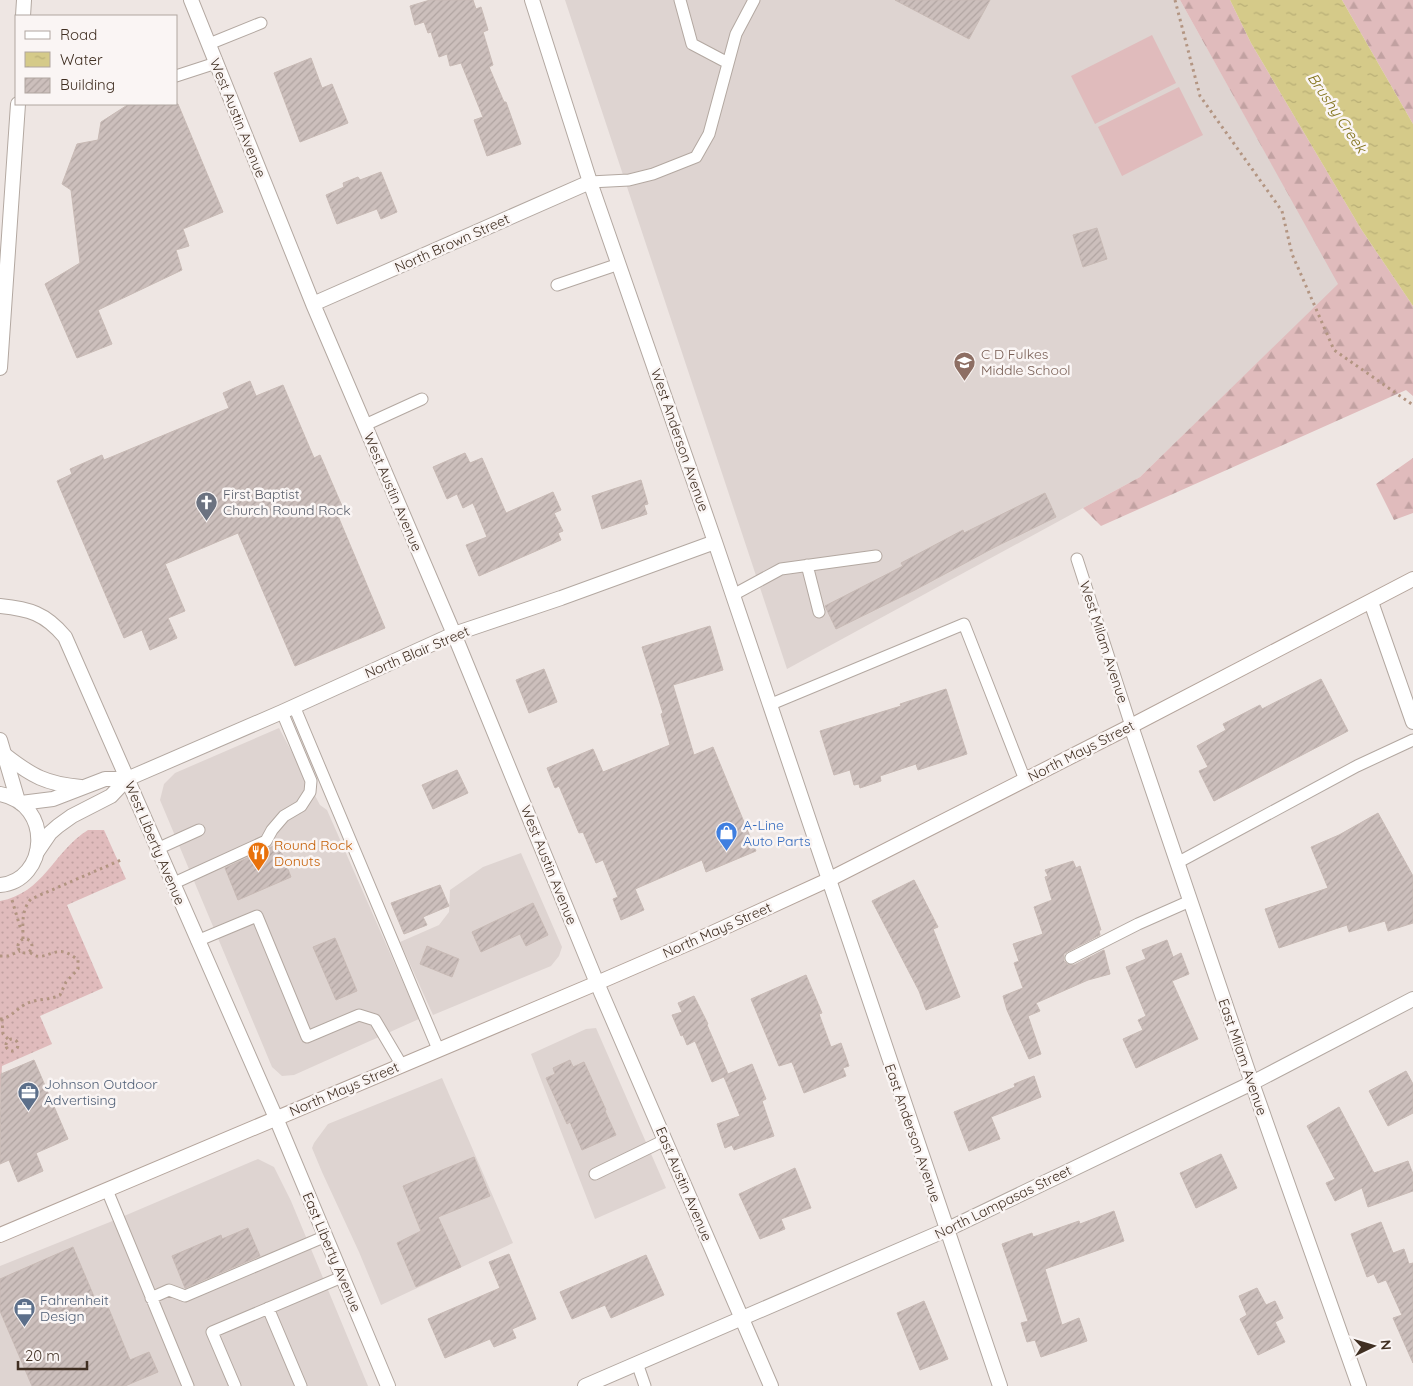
<svg xmlns="http://www.w3.org/2000/svg" width="1413" height="1386" viewBox="0 0 1413 1386" font-family="Quicksand,sans-serif">
<style>
.built{fill:#ded4d1}
.grass{fill:url(#grass-dots)}
.forest{fill:url(#forest-firs)}
.pitch{fill:#e0bbbc}
.water{fill:url(#water-ripples)}
.building{fill:url(#building-hatch);stroke:#c8bab5}
.lines{fill:none;stroke-linecap:round;stroke-linejoin:round}
.service-casing{stroke:#b3a8a1;stroke-width:13}
.minor-casing{stroke:#b3a8a1;stroke-width:16}
.tertiary-casing{stroke:#b3a8a1;stroke-width:16}
.secondary-casing{stroke:#b4a49b;stroke-width:16}
.path{stroke:#b39582;stroke-width:3;stroke-dasharray:2.5 4;stroke-linecap:butt}
.service{stroke:#fff;stroke-width:11}
.minor{stroke:#fff;stroke-width:14}
.tertiary{stroke:#fff;stroke-width:14}
.secondary{stroke:#fff;stroke-width:14}
.labels{text-anchor:middle;stroke-width:5;stroke-linejoin:round;paint-order:stroke}
.street-label{font-size:14px;fill:#402f22;stroke:#faf5f4}
.education-label{font-size:14px;fill:#785e54;stroke:#faf5f4;text-anchor:start}
.worship-label{font-size:14px;fill:#5b616d;stroke:#faf5f4;text-anchor:start}
.shop-label{font-size:14px;fill:#366cbe;stroke:#faf5f4;text-anchor:start}
.food-label{font-size:14px;fill:#c56008;stroke:#faf5f4;text-anchor:start}
.service-label{font-size:14px;fill:#4e5e75;stroke:#faf5f4;text-anchor:start}
.water-label{font-size:15px;font-style:italic;fill:#807118;stroke:#faf5f4}
</style>
<defs>
<pattern id="grass-dots" width="8" height="8" patternUnits="userSpaceOnUse" patternTransform="scale(1.25)"><rect width="8" height="8" fill="#e0bbbc"/><path d="M2 2h.1M6 6h.1" fill="none" stroke="#c1a1a1" stroke-width="1.8" stroke-linecap="round"/></pattern>
<pattern id="forest-firs" width="22" height="20" patternUnits="userSpaceOnUse" patternTransform="scale(1.25)"><rect width="22" height="20" fill="#e0bbbc"/><path d="M5 1l3.5 6h-7zM16 11l3.5 6h-7z" fill="#c1a1a1"/></pattern>
<pattern id="water-ripples" width="26" height="14" patternUnits="userSpaceOnUse" patternTransform="scale(1.25)"><rect width="26" height="14" fill="#d5ca89"/><path d="M2 4q2-2 4 0t4 0M15 11q2-2 4 0t4 0" fill="none" stroke="#b8ae76"/></pattern>
<pattern id="building-hatch" width="6" height="6" patternUnits="userSpaceOnUse" patternTransform="scale(1.25)"><rect width="6" height="6" fill="#ccbfbc"/><path d="M-1 1l2-2M0 6l6-6M5 7l2-2" fill="none" stroke="#b0a4a1"/></pattern>
</defs>
<rect width="100%" height="100%" fill="#eee6e3"/>
<path class="built" d="M 565,0 L 1180,0 L 1339,284 L 1140,477 L 787,669 Z
M 279,728 L 320,805 L 327,810 L 419,1019 L 294,1075 L 282,1076 L 272,1067 L 160,800 L 164,784 L 175,773 Z
M 521,853 L 562,947 L 559,956 L 551,966 L 433,1015 L 400,942 L 439,925 L 449,912 L 450,890 L 483,867 Z
M 596,1028 L 666,1188 L 595,1219 L 531,1054 L 586,1029 Z
M 442,1078 L 513,1243 L 381,1305 L 359,1252 L 322,1172 L 312,1148 L 314,1143 L 328,1124 Z
M 258,1159 L 274,1167 L 291,1201 L 368,1386 L 0,1386 L 0,1266 L 110,1222 Z"/>
<path class="grass" d="M 88,830 L 104,830 L 126,879 L 67,905 L 103,988 L 40,1016 L 52,1044 L 2,1066 L 0,1099 L 0,901 C 44,893 53,852 88,830 Z"/>
<path class="forest" d="M 1180,0 L 1230,0 L 1251,43 L 1361,229 L 1413,306 L 1413,396 L 1406,390 L 1101,526 L 1083,508 L 1140,477 L 1338,284 Z
M 1342,0 L 1413,0 L 1413,124 Z
M 1413,458 L 1413,513 L 1394,520 L 1376,484 Z"/>
<path class="pitch" d="M 1152,35 L 1176,83 L 1095,124 L 1071,76 Z
M 1179,87 L 1203,135 L 1122,176 L 1098,127 Z"/>
<path class="water" d="M 1230,0 L 1342,0 L 1413,124 L 1413,306 L 1361,229 L 1251,43 Z"/>
<path class="building" d="M 430,0 L 473,0 L 476,9 L 481,7 L 488,30 L 483,32 L 493,65 L 489,67 L 504,102 L 506,102 L 521,144 L 487,156 L 474,120 L 483,117 L 461,63 L 450,66 L 447,54 L 439,57 L 431,32 L 428,33 L 424,22 L 415,25 L 410,6 Z
M 895,0 L 990,0 L 969,39 Z
M 311,58 L 322,88 L 332,84 L 348,123 L 300,142 L 274,73 Z
M 129,104 L 178,104 L 223,212 L 183,229 L 189,246 L 176,250 L 182,270 L 98,310 L 112,344 L 77,358 L 45,284 L 80,263 L 71,190 L 62,184 L 77,144 L 98,140 L 101,122 Z
M 381,172 L 397,212 L 381,219 L 377,209 L 337,224 L 326,195 L 344,187 L 343,183 L 358,177 L 360,180 Z
M 1097,228 L 1107,259 L 1083,267 L 1073,235 Z
M 250,381 L 256,396 L 283,385 L 314,458 L 320,455 L 342,506 L 335,509 L 385,628 L 295,666 L 238,533 L 165,564 L 185,611 L 168,618 L 177,638 L 150,650 L 142,630 L 124,638 L 57,481 L 72,474 L 70,469 L 102,455 L 104,460 L 229,408 L 223,393 Z
M 465,453 L 470,463 L 482,458 L 506,513 L 553,492 L 561,510 L 554,513 L 563,531 L 558,533 L 561,540 L 479,576 L 466,545 L 487,537 L 473,503 L 463,508 L 457,494 L 447,499 L 433,467 Z
M 641,480 L 648,504 L 644,505 L 647,514 L 602,529 L 592,496 Z
M 1045,493 L 1056,517 L 995,547 L 915,590 L 836,629 L 825,606 L 903,566 L 901,563 L 963,530 L 964,533 Z
M 710,626 L 723,670 L 673,685 L 694,755 L 713,747 L 756,851 L 706,872 L 702,860 L 635,889 L 644,910 L 621,920 L 613,899 L 618,897 L 603,860 L 596,863 L 583,832 L 579,833 L 559,786 L 555,788 L 547,768 L 593,749 L 603,772 L 670,745 L 661,714 L 663,713 L 642,647 Z
M 544,669 L 557,702 L 529,713 L 516,680 Z
M 1321,679 L 1348,731 L 1214,801 L 1199,771 L 1208,767 L 1197,746 L 1226,730 L 1223,724 L 1260,705 L 1262,709 Z
M 946,689 L 967,754 L 918,770 L 916,764 L 880,776 L 881,781 L 860,788 L 859,784 L 854,785 L 850,770 L 834,775 L 820,731 L 901,706 L 900,704 Z
M 457,770 L 468,793 L 433,809 L 422,785 Z
M 1378,813 L 1413,876 L 1413,923 L 1388,931 L 1385,921 L 1349,932 L 1347,925 L 1279,948 L 1265,909 L 1328,888 L 1311,847 L 1339,835 Z
M 278,844 L 291,877 L 238,900 L 225,868 Z
M 1073,861 L 1076,868 L 1080,866 L 1101,930 L 1099,930 L 1100,935 L 1067,952 L 1064,954 L 1064,961 L 1067,964 L 1074,965 L 1104,950 L 1110,974 L 1088,980 L 1036,1003 L 1040,1011 L 1028,1016 L 1041,1054 L 1029,1059 L 1007,1010 L 1003,996 L 1023,988 L 1014,963 L 1019,961 L 1013,944 L 1043,934 L 1034,907 L 1052,900 L 1045,877 L 1048,876 L 1045,870 Z
M 914,880 L 938,927 L 933,929 L 960,997 L 926,1010 L 919,991 L 872,901 Z
M 440,885 L 449,906 L 423,917 L 427,925 L 404,934 L 391,903 Z
M 533,903 L 548,935 L 526,946 L 520,934 L 481,952 L 472,932 Z
M 335,938 L 357,991 L 336,1000 L 313,947 Z
M 1167,940 L 1173,957 L 1181,953 L 1189,974 L 1172,981 L 1198,1039 L 1136,1068 L 1123,1039 L 1143,1030 L 1138,1020 L 1146,1016 L 1126,967 L 1146,959 L 1142,950 Z
M 427,946 L 459,959 L 452,977 L 420,964 Z
M 806,975 L 822,1013 L 819,1014 L 831,1047 L 841,1043 L 849,1066 L 843,1068 L 846,1076 L 804,1093 L 792,1062 L 779,1066 L 751,999 Z
M 694,996 L 708,1024 L 707,1025 L 728,1074 L 752,1064 L 766,1099 L 762,1101 L 774,1136 L 734,1150 L 732,1145 L 725,1148 L 717,1124 L 740,1116 L 724,1077 L 712,1082 L 695,1041 L 687,1045 L 683,1035 L 681,1036 L 672,1015 L 682,1012 L 678,1003 Z
M 34,1060 L 68,1139 L 36,1153 L 43,1171 L 18,1182 L 9,1160 L 0,1164 L 1,1074 Z
M 570,1060 L 573,1067 L 584,1062 L 606,1110 L 605,1111 L 616,1135 L 582,1150 L 570,1122 L 567,1124 L 546,1078 L 555,1074 L 553,1068 Z
M 1406,1071 L 1413,1084 L 1413,1113 L 1388,1126 L 1369,1091 Z
M 1034,1076 L 1041,1097 L 991,1117 L 1000,1139 L 969,1151 L 954,1112 L 1015,1087 L 1014,1084 Z
M 1339,1107 L 1374,1173 L 1408,1161 L 1413,1174 L 1413,1191 L 1368,1207 L 1362,1188 L 1335,1201 L 1326,1183 L 1335,1179 L 1307,1126 Z
M 1221,1154 L 1237,1188 L 1196,1208 L 1180,1173 Z
M 474,1157 L 490,1196 L 438,1217 L 461,1267 L 416,1287 L 397,1243 L 421,1231 L 403,1186 Z
M 795,1168 L 811,1208 L 781,1219 L 785,1229 L 760,1239 L 739,1194 Z
M 1114,1211 L 1124,1241 L 1045,1269 L 1062,1325 L 1079,1318 L 1087,1341 L 1041,1357 L 1035,1340 L 1027,1342 L 1021,1323 L 1028,1321 L 1002,1244 L 1032,1233 L 1033,1237 L 1079,1221 L 1080,1224 Z
M 1381,1222 L 1393,1253 L 1404,1249 L 1409,1264 L 1413,1263 L 1413,1363 L 1393,1318 L 1402,1315 L 1386,1280 L 1378,1283 L 1374,1274 L 1367,1277 L 1351,1234 Z
M 248,1228 L 260,1256 L 185,1288 L 172,1256 L 221,1235 L 222,1239 Z
M 73,1247 L 98,1306 L 106,1302 L 130,1360 L 149,1352 L 158,1372 L 125,1386 L 32,1386 L 0,1311 L 0,1279 Z
M 509,1254 L 536,1319 L 512,1329 L 516,1338 L 494,1347 L 490,1339 L 445,1358 L 428,1319 L 500,1288 L 489,1262 Z
M 646,1255 L 664,1295 L 611,1318 L 605,1305 L 572,1319 L 560,1292 Z
M 1257,1288 L 1266,1305 L 1275,1301 L 1283,1318 L 1275,1322 L 1285,1342 L 1258,1355 L 1240,1319 L 1247,1315 L 1239,1296 Z
M 924,1301 L 948,1359 L 920,1370 L 897,1313 Z"/>
<g class="lines">
<defs>
<path id="service" d="M 680,0 L 692,44 L 728,63
M 209,44 L 261,23
M 176,76 L 216,63
M 590,182 L 629,180 L 653,174 L 696,157 L 709,134 L 736,34 L 754,0
M 557,285 L 619,264
M 365,425 L 422,399
M 1077,559 L 1131,726
M 807,565 L 819,612
M 733,595 L 781,569 L 876,556
M 769,705 L 964,624 L 1025,780
M 294,706 L 438,1049
M 157,849 L 199,830
M 1177,863 L 1357,766 L 1413,740
M 172,884 L 266,841 L 272,830 L 284,816 L 301,806 L 310,792 L 311,781 L 282,712
M 197,941 L 257,916 L 307,1037 L 359,1015 L 375,1020 L 401,1064
M 1071,958 L 1138,924 L 1190,901
M 595,1174 L 665,1140
M 107,1190 L 188,1386
M 151,1298 L 169,1290 L 185,1296 L 326,1236
M 268,1308 L 301,1386
M 637,1363 L 645,1386
M 235,1386 L 212,1332 L 342,1277"/>
<path id="minor" d="M 191,0 L 313,304 L 454,634 L 597,983 L 771,1386
M 532,0 L 590,182 L 715,542 L 1000,1386
M 313,304 L 590,182
M 1371,602 L 1413,722
M 0,606 C 29,609 45,613 65,637 L 276,1118 L 388,1386
M 1131,726 L 1252,1083 L 1359,1386
M 5,755 C 32,776 46,784 81,787
M 21,803 L 53,799 L 105,779 L 127,779 L 282,712 L 454,634 L 561,598 L 715,542
M 37,852 L 50,833 L 58,826 L 72,816 L 111,796 L 127,779
M 585,1386 L 946,1230 L 1252,1083 L 1413,999"/>
<path id="tertiary" d="M 23,16 L 24,0
M 0,368 L 18,104
M 0,740 L 18,801
M 0,794 C 54,804 48,881 0,885"/>
<path id="secondary" d="M 0,1235 L 597,983 L 710,934 L 828,880 L 1131,726 L 1413,579"/>
</defs>
<use href="#service" class="service-casing"/>
<use href="#minor" class="minor-casing"/>
<use href="#tertiary" class="tertiary-casing"/>
<use href="#secondary" class="secondary-casing"/>
<path class="path" d="M 1175,0 L 1200,96 L 1282,211 L 1292,254 L 1334,350 L 1413,405
M 12,900 L 21,930
M18 946a7 7 0 1 1 14 0a7 7 0 1 1-14 0Z
M 23,939 C 23,924 21,910 31,899 L 121,860
M 0,956 L 8,956 L 20,951
M 0,1019 C 11,1018 15,1010 24,1005 C 35,998 48,1001 60,995 L 66,982 L 78,969 L 78,960 C 74,957 69,953 64,952 C 51,949 40,964 29,951
M 2,1019 L 3,1034 L 9,1040
M6 1045a6 6 0 1 1 12 0a6 6 0 1 1-12 0Z"/>
<use href="#service" class="service"/>
<use href="#minor" class="minor"/>
<use href="#tertiary" class="tertiary"/>
<use href="#secondary" class="secondary"/>
</g>
<defs>
<symbol id="school-pin" viewBox="-11 -11 22 30"><path d="M0 17L-7.5 6A9.5 9.5 0 1 1 7.5 6Z" fill="#8d6e63" stroke="#faf5f4"/><path d="M0-5L7-2L0 1L-7-2ZM-4 1L0 2.5L4 1V4Q0 6-4 4Z" fill="#fff"/></symbol>
<symbol id="church-pin" viewBox="-11 -11 22 30"><path d="M0 17L-7.5 6A9.5 9.5 0 1 1 7.5 6Z" fill="#6b7280" stroke="#faf5f4"/><path d="M-1.2-6h2.4v3.5h3.3v2.4h-3.3V6h-2.4V-.1h-3.3v-2.4h3.3Z" fill="#fff"/></symbol>
<symbol id="shop-pin" viewBox="-11 -11 22 30"><path d="M0 17L-7.5 6A9.5 9.5 0 1 1 7.5 6Z" fill="#3f7fe0" stroke="#faf5f4"/><path d="M-5-2.5h2.3a2.7 3.5 0 0 1 5.4 0H5L5.5 6h-11ZM-1.5-2.5h3a1.5 2.3 0 0 0-3 0Z" fill="#fff"/></symbol>
<symbol id="restaurant-pin" viewBox="-11 -11 22 30"><path d="M0 17L-7.5 6A9.5 9.5 0 1 1 7.5 6Z" fill="#e8710a" stroke="#faf5f4"/><path d="M-5-6h1v4h1v-4h1v4h1v-4h1v5L-1.5 .5V6h-2V.5L-5-1ZM5-6V6H3V1.5H1.5Q1.5-4 5-6Z" fill="#fff"/></symbol>
<symbol id="office-pin" viewBox="-11 -11 22 30"><path d="M0 17L-7.5 6A9.5 9.5 0 1 1 7.5 6Z" fill="#5c6f8a" stroke="#faf5f4"/><path d="M-6-3h4V-5.5h4V-3h4V5H-6ZM-1-4.5V-3h2v-1.5ZM-6 0V1H6V0Z" fill="#fff"/></symbol>
</defs>
<g fill-rule="evenodd">
<use href="#school-pin" x="952" y="350" width="25" height="34"/>
<use href="#church-pin" x="194" y="490" width="25" height="34"/>
<use href="#shop-pin" x="714" y="820" width="25" height="34"/>
<use href="#restaurant-pin" x="246" y="840" width="25" height="34"/>
<use href="#office-pin" x="16" y="1080" width="25" height="34"/>
<use href="#office-pin" x="12" y="1296" width="25" height="34"/>
</g>
<g class="labels">
<g class="street-label">
<text transform="translate(238 118) rotate(68)" y="5">West Austin Avenue</text>
<text transform="translate(452 243) rotate(-24)" y="5">North Brown Street</text>
<text transform="translate(680 440) rotate(71)" y="5">West Anderson Avenue</text>
<text transform="translate(393 492) rotate(67)" y="5">West Austin Avenue</text>
<text transform="translate(1104 642) rotate(72)" y="5">West Milam Avenue</text>
<text transform="translate(417 652) rotate(-23)" y="5">North Blair Street</text>
<text transform="translate(1081 751) rotate(-27)" y="5">North Mays Street</text>
<text transform="translate(155 843) rotate(67)" y="5">West Liberty Avenue</text>
<text transform="translate(549 865) rotate(68)" y="5">West Austin Avenue</text>
<text transform="translate(717 930) rotate(-24)" y="5">North Mays Street</text>
<text transform="translate(1243 1057) rotate(71)" y="5">East Milam Avenue</text>
<text transform="translate(344 1089) rotate(-23)" y="5">North Mays Street</text>
<text transform="translate(913 1133) rotate(71)" y="5">East Anderson Avenue</text>
<text transform="translate(684 1184) rotate(67)" y="5">East Austin Avenue</text>
<text transform="translate(1003 1202) rotate(-26)" y="5">North Lampasas Street</text>
<text transform="translate(332 1252) rotate(67)" y="5">East Liberty Avenue</text>
</g>
<g class="education-label">
<text x="981" y="359">C D Fulkes<tspan x="981" dy="16">Middle School</tspan></text>
</g>
<g class="worship-label">
<text x="223" y="499">First Baptist<tspan x="223" dy="16">Church Round Rock</tspan></text>
</g>
<g class="shop-label">
<text x="743" y="830">A-Line<tspan x="743" dy="16">Auto Parts</tspan></text>
</g>
<g class="food-label">
<text x="274" y="850">Round Rock<tspan x="274" dy="16">Donuts</tspan></text>
</g>
<g class="service-label">
<text x="44" y="1089">Johnson Outdoor<tspan x="44" dy="16">Advertising</tspan></text>
<text x="40" y="1305">Fahrenheit<tspan x="40" dy="16">Design</tspan></text>
</g>
<g class="water-label">
<text transform="translate(1337 113) rotate(56)" y="5">Brushy Creek</text>
</g>
</g>
<rect x="15" y="15" width="162" height="90" fill="#faf5f4" stroke="#b0a6a0"/>
<rect x="25" y="31" width="25" height="8" fill="#ffffff" stroke="#b0a6a0"/>
<text x="60" y="40" font-size="15" fill="#402f22">Road</text>
<rect x="25" y="52" width="25" height="15" fill="url(#water-ripples)" stroke="#b0a6a0"/>
<text x="60" y="65" font-size="15" fill="#402f22">Water</text>
<rect x="25" y="78" width="25" height="15" fill="url(#building-hatch)" stroke="#b0a6a0"/>
<text x="60" y="90" font-size="15" fill="#402f22">Building</text>
<g transform="translate(1373 1346) rotate(85)" stroke="#faf5f4" stroke-width="4" paint-order="stroke">
<path d="M0-4L9 19L0 12L-9 19Z" fill="#402f22"/>
<text y="-8" font-size="14" font-weight="bold" text-anchor="middle" fill="#402f22">N</text>
</g>
<path d="M18 1361v8h69v-8" fill="none" stroke="#402f22" stroke-width="2.5"/>
<text x="25" y="1361" font-size="15" fill="#402f22" stroke="#faf5f4" stroke-width="4" paint-order="stroke">20 m</text>
</svg>
